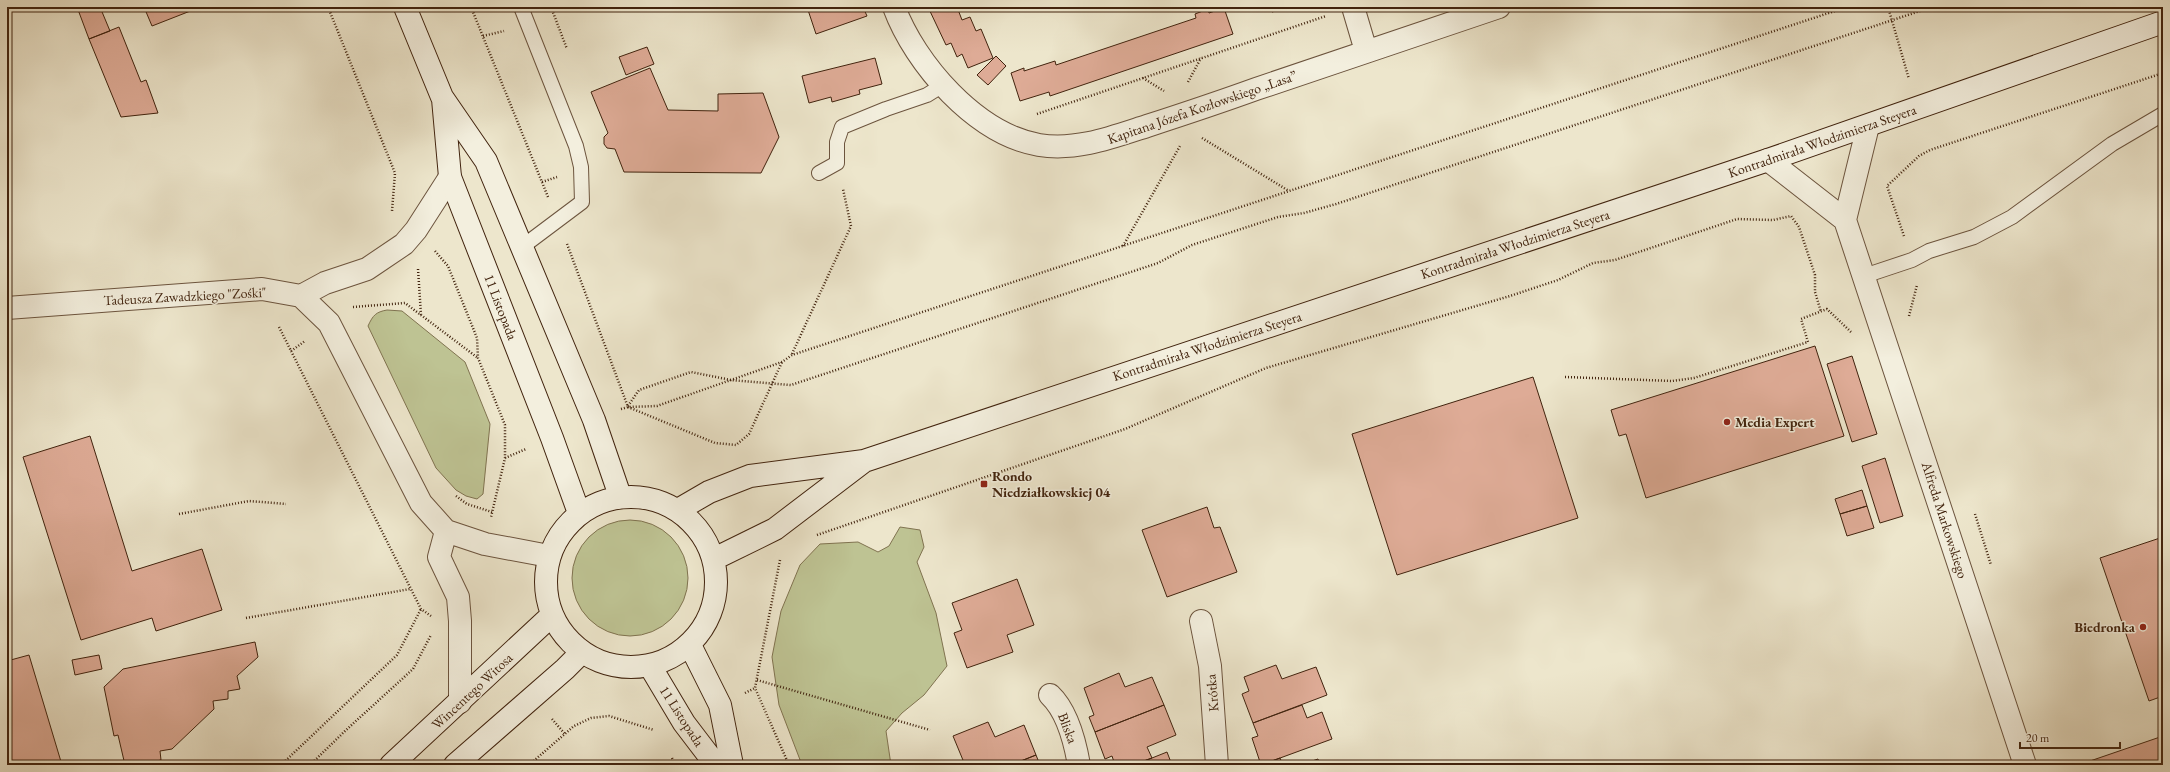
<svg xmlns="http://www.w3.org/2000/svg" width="2170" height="772" viewBox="0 0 2170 772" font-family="'EB Garamond',serif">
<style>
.green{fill:#bec393;stroke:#807350}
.building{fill:#deab96;stroke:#41230e}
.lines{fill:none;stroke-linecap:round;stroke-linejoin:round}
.lane-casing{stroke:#6c543e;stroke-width:16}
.street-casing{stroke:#6c543e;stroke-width:24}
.secondary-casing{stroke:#41230e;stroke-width:24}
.path{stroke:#41230e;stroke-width:2.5;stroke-dasharray:1 2;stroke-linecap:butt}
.lane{stroke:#f3efde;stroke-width:14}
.street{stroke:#f3efde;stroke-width:22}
.secondary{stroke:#f3efde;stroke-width:22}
.poi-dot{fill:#8f2418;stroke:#f3efde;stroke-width:1.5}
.labels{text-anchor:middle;stroke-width:3;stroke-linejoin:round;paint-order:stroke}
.street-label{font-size:14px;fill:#41230e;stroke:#f3efde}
.poi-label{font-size:14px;font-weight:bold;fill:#41230e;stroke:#f3efde;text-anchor:start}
</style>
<rect width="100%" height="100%" fill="#ede6cc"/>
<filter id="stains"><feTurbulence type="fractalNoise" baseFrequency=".005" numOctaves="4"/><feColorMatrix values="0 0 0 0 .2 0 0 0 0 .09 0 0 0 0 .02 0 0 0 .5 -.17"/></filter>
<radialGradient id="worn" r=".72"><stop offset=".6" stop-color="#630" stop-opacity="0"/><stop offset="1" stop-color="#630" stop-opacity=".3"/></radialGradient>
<path class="green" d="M 387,310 L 402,311 L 465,362 L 490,424 L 483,494 L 477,499 L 466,496 L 456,490 L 436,468 L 368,326 C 373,315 376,312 387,310 Z
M572 578a58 58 0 1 1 116 0a58 58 0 1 1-116 0Z
M 900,527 L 920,530 L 924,547 L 917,562 L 936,613 L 947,666 L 924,695 L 902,713 L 886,731 L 891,765 L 802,765 L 779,705 L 772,657 L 781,611 L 800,565 L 820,544 L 858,542 L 878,552 L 889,546 Z"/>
<path class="building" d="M 77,7 L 100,7 L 110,31 L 89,39 Z
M 144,7 L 198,7 L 198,8 L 152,26 Z
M 807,7 L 863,7 L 867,16 L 816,34 Z
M 928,7 L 957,7 L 962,20 L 970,17 L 976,31 L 981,29 L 993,58 L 968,68 L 962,54 L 957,57 L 951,43 L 946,45 Z
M 1270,7 L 1290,7 L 1272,12 Z
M 1224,8 L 1233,34 L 1050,96 L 1049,92 L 1020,101 L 1011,73 L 1024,68 L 1024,71 L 1055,61 L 1056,65 L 1196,18 L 1195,14 L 1208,9 L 1209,13 Z
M 119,27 L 141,82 L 146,80 L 158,113 L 121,117 L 89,39 Z
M 647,47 L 654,64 L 626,75 L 619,57 Z
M 996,56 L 1006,66 L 988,85 L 977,75 Z
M 875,58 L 882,84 L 859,90 L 860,94 L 832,102 L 831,97 L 809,103 L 802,76 Z
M 650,68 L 668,110 L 718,111 L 718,94 L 763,93 L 779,137 L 761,173 L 624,172 L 615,149 L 607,148 L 604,144 L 604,137 L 608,133 L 591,92 Z
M 1815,346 L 1844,436 L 1646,498 L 1626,434 L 1619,436 L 1611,410 Z
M 1852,356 L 1877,434 L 1852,442 L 1827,364 Z
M 1533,377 L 1578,518 L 1397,575 L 1352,434 Z
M 90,436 L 132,571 L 202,549 L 222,610 L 156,631 L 152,618 L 81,640 L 23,457 Z
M 1885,458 L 1903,516 L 1880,523 L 1862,466 Z
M 1862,490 L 1867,506 L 1840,514 L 1835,499 Z
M 1867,506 L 1874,528 L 1847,536 L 1840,514 Z
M 1207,507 L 1214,528 L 1220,527 L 1237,572 L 1167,597 L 1142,530 Z
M 2163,537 L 2163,696 L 2149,701 L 2100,558 Z
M 1017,579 L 1034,625 L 1007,635 L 1013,652 L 967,668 L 954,633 L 962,630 L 952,603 Z
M 255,642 L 258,657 L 237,676 L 240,689 L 228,691 L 228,699 L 213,701 L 214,709 L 172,749 L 160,751 L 161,760 L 138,765 L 125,765 L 118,735 L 114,736 L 104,687 L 123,669 Z
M 29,655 L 62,765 L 9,765 L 7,759 L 7,661 Z
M 99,655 L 102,669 L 75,675 L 72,660 Z
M 1276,665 L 1282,679 L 1316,667 L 1327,695 L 1253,723 L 1242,694 L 1249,691 L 1244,677 Z
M 1119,673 L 1125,687 L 1152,677 L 1164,705 L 1095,732 L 1089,717 L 1094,715 L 1084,688 Z
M 1164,705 L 1176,735 L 1147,747 L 1152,758 L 1133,765 L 1115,765 L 1112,756 L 1105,759 L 1095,732 Z
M 1302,705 L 1307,718 L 1322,712 L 1332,739 L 1261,765 L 1252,738 L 1258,736 L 1253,723 Z
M 988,722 L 995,737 L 1024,725 L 1036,755 L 1011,765 L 965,765 L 953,736 Z
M 2163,736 L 2163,765 L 2091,765 L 2090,761 Z
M 1167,752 L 1172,765 L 1133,765 L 1152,758 Z
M 1036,755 L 1040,765 L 1011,765 Z
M 1280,758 L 1283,765 L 1261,765 Z
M 1318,759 L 1320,765 L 1300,765 Z"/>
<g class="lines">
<defs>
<path id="lane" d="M 521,7 L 576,146 L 581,167 L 582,202 L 522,247
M 819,173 L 837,163 L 837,142 L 842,127 L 886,109 L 927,95 L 943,85
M 1864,276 L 1912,260 L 1929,251 L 1974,237 L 2012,217 L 2112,144 L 2163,114"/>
<path id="street" d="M 894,7 C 915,64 976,134 1039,145 C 1077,151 1113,137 1147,126 C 1184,114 1220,102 1256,89 C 1337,61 1418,34 1499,7
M 1353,7 L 1366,51
M 1868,126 L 1845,220 L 2025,765
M 1768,160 L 1845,220
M 301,296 L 325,283 L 367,269 L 404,244 L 416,230 L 450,177
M 7,308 L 262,289 L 301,296 L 329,323 L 421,503 L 446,531 L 485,544 L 549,556
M 446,531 L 439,557 L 458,597 L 460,621 L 460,702
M 1201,621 L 1210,666 L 1217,765
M 1050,695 C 1067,711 1075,742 1079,765"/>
<path id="secondary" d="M 405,7 L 442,97 L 486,161 L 594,420 L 620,496
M 443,99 L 450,177 L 552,438 L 579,513
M546 582a85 85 0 1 1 170 0a85 85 0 1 1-170 0Z
M 678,510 L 709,492 L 750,476 L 864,461 L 1768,160 L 2163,22
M 714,559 L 775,529 L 863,462
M 690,645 L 720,705 L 732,765
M 650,666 L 684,723 L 716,765
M 391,765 L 552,615
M 455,765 L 565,669 L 582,652"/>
</defs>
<use href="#lane" class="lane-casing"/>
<use href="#street" class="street-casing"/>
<use href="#secondary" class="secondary-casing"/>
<path class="path" d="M 328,7 L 395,173 L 392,211
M 471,7 L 548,197
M 551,7 L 567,49
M 1888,7 L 1909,79
M 483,36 L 504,31
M 1143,78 L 1164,91
M 1188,82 L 1201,58
M 1037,114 L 1326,16
M 1202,138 L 1289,191
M 542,182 L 557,177
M 1904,236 L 1887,186 L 1919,156 L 1930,150 L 2163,73
M 567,244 L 628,407 L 715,443 L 736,445 L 749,434 L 782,362
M 1123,246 L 1180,146
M 435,251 L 448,266 L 477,338 L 478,358 L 505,425 L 505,458 L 491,517
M 418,269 L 421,315
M 353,307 L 405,303 L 478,358
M 1909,316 L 1917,285
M 279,327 L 421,609 L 431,616
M 291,351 L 305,341
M 792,354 L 851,226 L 843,189
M 1565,377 L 1672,381 L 1694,378 L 1808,342 L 1801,319 L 1827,309 L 1851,332
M 628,406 L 639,390 L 691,372 L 731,380 L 791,385 L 1158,263 L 1192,245 L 1278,217 L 1304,213 L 1336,204 L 1932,7
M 621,409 L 628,407 L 657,406 L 782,362 L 792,355 L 1847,7
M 505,458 L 526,449
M 456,496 L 467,504 L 492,512
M 179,514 L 249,501 L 286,504
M 1975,514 L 1991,565
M 817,535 L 1125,429 L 1266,368 L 1510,296 L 1558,280 L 1593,263 L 1615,260 L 1737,219 L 1773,220 L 1791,216 L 1799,227 L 1815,275 L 1815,292 L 1821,312
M 780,560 L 755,688 L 789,765
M 246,618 L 410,589
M 757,680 L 930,730
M 745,693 L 755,688
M 552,719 L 565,734
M 672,758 L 675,765
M 281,765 L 397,655 L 421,609
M 310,765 L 345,731 L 413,669 L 431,635
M 529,765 L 574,726 L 591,718 L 609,716 L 654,730"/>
<use href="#lane" class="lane"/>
<use href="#street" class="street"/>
<use href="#secondary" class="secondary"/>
</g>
<g class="poi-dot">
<circle cx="1727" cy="422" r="4"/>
<rect x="980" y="480" width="8" height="8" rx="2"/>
<circle cx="2143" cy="627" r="4"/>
</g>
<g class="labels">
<g class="street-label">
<text transform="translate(1202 107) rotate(-19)" y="5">Kapitana Józefa Kozłowskiego „Lasa”</text>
<text transform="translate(1822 141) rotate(-19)" y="5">Kontradmirała Włodzimierza Steyera</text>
<text transform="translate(1515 244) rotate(-18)" y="5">Kontradmirała Włodzimierza Steyera</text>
<text transform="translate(185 296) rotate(-3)" y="5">Tadeusza Zawadzkiego "Zośki"</text>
<text transform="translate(501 307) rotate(69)" y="5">11 Listopada</text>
<text transform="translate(1207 346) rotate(-18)" y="5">Kontradmirała Włodzimierza Steyera</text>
<text transform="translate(1945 520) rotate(72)" y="5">Alfreda Markowskiego</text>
<text transform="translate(472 691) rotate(-43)" y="5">Wincentego Witosa</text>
<text transform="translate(1212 693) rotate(-95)" y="5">Krótka</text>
<text transform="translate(682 716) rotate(57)" y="5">11 Listopada</text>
<text transform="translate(1068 728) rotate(69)" y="5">Bliska</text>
</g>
<g class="poi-label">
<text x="1735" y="427">Media Expert</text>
<text x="992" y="481">Rondo<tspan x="992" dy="16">Niedziałkowskiej 04</tspan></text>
<text x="2135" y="632" text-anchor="end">Biedronka</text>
</g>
</g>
<rect width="2170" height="772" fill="none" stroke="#ede6cc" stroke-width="24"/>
<rect x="8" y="8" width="2154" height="756" fill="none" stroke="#41230e" stroke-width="2"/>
<rect x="12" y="12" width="2146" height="748" fill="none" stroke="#41230e"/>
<path d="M2020 742v6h100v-6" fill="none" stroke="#41230e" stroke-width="2"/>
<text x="2026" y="742" font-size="12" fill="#41230e" stroke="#f3efde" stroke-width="3" paint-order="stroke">20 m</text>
<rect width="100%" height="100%" filter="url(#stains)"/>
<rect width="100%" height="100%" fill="url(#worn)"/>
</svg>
